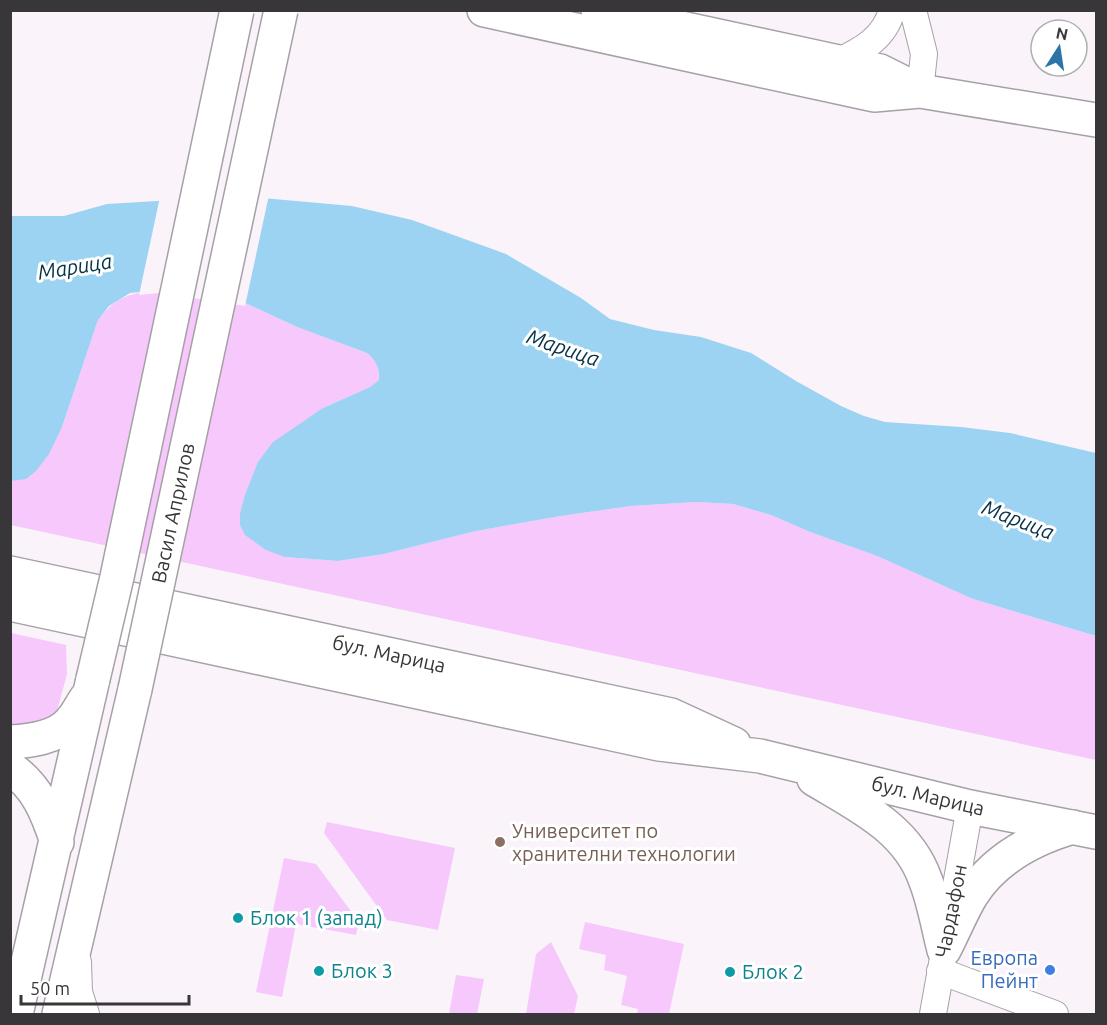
<svg xmlns="http://www.w3.org/2000/svg" width="1107" height="1025" viewBox="0 0 1107 1025" font-family="Ubuntu,sans-serif">
<style>
.green{fill:#f6c8fb}
.water{fill:#9dd3f2}
.pier{fill:#faf3fa}
.lines{fill:none;stroke-linecap:round;stroke-linejoin:round}
.street-casing{stroke:#a6a0a7;stroke-width:28}
.secondary-casing{stroke:#a6a0a7;stroke-width:36}
.street{stroke:#fff;stroke-width:26}
.secondary{stroke:#fff;stroke-width:33}
.secondary-bridge-casing{stroke:#a6a0a7;stroke-width:36;stroke-linecap:butt}
.secondary-bridge{stroke:#fff;stroke-width:33}
.education-dot{fill:#8d6e63;stroke:#fff;stroke-width:2}
.culture-dot{fill:#0f9aa8;stroke:#fff;stroke-width:2}
.shop-dot{fill:#3f7fe0;stroke:#fff;stroke-width:2}
.labels{text-anchor:middle;stroke-width:6;stroke-linejoin:round;paint-order:stroke}
.street-label{font-size:20px;fill:#393639;stroke:#fff}
.education-label{font-size:20px;fill:#785e54;stroke:#fff;text-anchor:start}
.culture-label{font-size:20px;fill:#0d838f;stroke:#fff;text-anchor:start}
.shop-label{font-size:20px;fill:#366cbe;stroke:#fff;text-anchor:end}
.water-label{font-size:21px;font-style:italic;fill:#053348;stroke:#fff}
</style>
<rect width="100%" height="100%" fill="#faf3fa"/>
<path class="green" d="M 159,290 L 243,302 L 297,327 L 367,353 L 377,361 L 379,380 L 370,387 L 323,408 L 285,557 L 338,561 L 384,554 L 476,531 L 561,516 L 631,506 L 697,502 L 733,504 L 771,515 L 810,532 L 877,556 L 973,599 L 1096,636 L 1096,760 L 11,525 L 11,481 L 13,481 L 62,427 L 98,320 C 118,295 129,294 159,290 Z
M 11,633 L 66,645 L 67,674 L 56,715 L 36,725 L 11,729 Z
M 327,822 L 455,848 L 438,930 L 387,920 L 324,833 Z
M 284,858 L 316,864 L 359,922 L 356,935 L 296,924 L 282,997 L 256,992 Z
M 585,922 L 684,944 L 669,1014 L 637,1014 L 638,1009 L 621,1005 L 627,976 L 604,970 L 606,955 L 579,949 Z
M 551,942 L 578,996 L 574,1014 L 526,1014 L 536,954 Z
M 456,975 L 484,979 L 477,1014 L 449,1014 Z"/>
<path class="water" d="M 240,196 L 352,206 L 412,220 L 506,254 L 581,298 L 610,319 L 654,330 L 701,337 L 751,353 L 796,381 L 841,406 L 864,416 L 885,422 L 961,427 L 1010,433 L 1096,453 L 1096,636 L 973,599 L 877,556 L 810,532 L 771,515 L 733,504 L 697,502 L 631,506 L 561,516 L 476,531 L 384,554 L 338,561 L 285,557 L 266,550 L 245,535 L 240,525 L 240,514 L 245,495 L 258,462 L 273,442 L 323,408 L 370,387 L 379,380 C 379,367 377,361 367,353 L 297,327 L 243,302 L 159,290 L 130,293 L 109,306 L 98,320 L 62,427 L 49,454 L 36,471 L 26,479 L 11,481 L 10,216 L 64,216 L 107,204 Z"/>
<path class="pier" d="M 240,193 L 269,195 L 245,306 L 159,293 L 139,295 L 160,197 Z"/>
<g class="lines">
<defs>
<path id="street" d="M 913,10 L 924,54 L 920,91
M 837,62 C 861,51 885,38 892,10
M 78,962 L 79,992 L 86,1014
M 940,971 L 1055,1014
M 933,1014 L 970,807"/>
<path id="secondary" d="M 484,10 L 874,95 L 920,91 L 1096,120
M 598,10 L 880,71 L 920,91
M 10,573 L 671,715 L 734,744
M 10,604 L 659,744 L 760,756 L 970,807 L 1096,832
M 10,742 C 30,741 56,738 70,722 C 77,715 81,705 87,697
M 10,768 C 37,786 47,812 57,842
M 814,779 C 857,805 907,828 925,879 C 934,901 938,927 944,950
M 944,950 C 953,933 961,913 971,896 C 994,859 1032,839 1073,827
M 16,1014 L 93,679
M 59,1014 L 135,689"/>
</defs>
<use href="#street" class="street-casing"/>
<use href="#secondary" class="secondary-casing"/>
<use href="#street" class="street"/>
<use href="#secondary" class="secondary"/>
<defs>
<path id="secondary-bridge" d="M 93,679 L 117,577 L 237,10
M 135,689 L 281,10"/>
</defs>
<use href="#secondary-bridge" class="secondary-bridge-casing"/>
<use href="#secondary-bridge" class="secondary-bridge"/>
</g>
<circle class="education-dot" cx="500" cy="842" r="6"/>
<g class="culture-dot">
<circle cx="238" cy="918" r="6"/>
<circle cx="319" cy="971" r="6"/>
<circle cx="730" cy="972" r="6"/>
</g>
<circle class="shop-dot" cx="1050" cy="970" r="6"/>
<g class="labels">
<g class="street-label">
<text transform="translate(173 513) rotate(-78)" y="7">Васил Априлов</text>
<text transform="translate(389 654) rotate(12)" y="7">бул. Марица</text>
<text transform="translate(928 796) rotate(13)" y="7">бул. Марица</text>
<text transform="translate(951 911) rotate(-79)" y="7">Чардафон</text>
</g>
<g class="education-label">
<text x="512" y="838">Университет по<tspan x="512" dy="23">хранителни технологии</tspan></text>
</g>
<g class="culture-label">
<text x="250" y="925">Блок 1 (запад)</text>
<text x="331" y="978">Блок 3</text>
<text x="742" y="979">Блок 2</text>
</g>
<g class="shop-label">
<text x="1038" y="965">Европа<tspan x="1038" dy="23">Пейнт</tspan></text>
</g>
<g class="water-label">
<text transform="translate(75 267) rotate(-9)" y="7">Марица</text>
<text transform="translate(563 348) rotate(19)" y="7">Марица</text>
<text transform="translate(1018 520) rotate(21)" y="7">Марица</text>
</g>
</g>
<rect width="1107" height="1025" fill="none" stroke="#393639" stroke-width="24"/>
<g transform="translate(1059 48) rotate(12)"><circle r="28" fill="#ffffff" stroke="#b0afb0" stroke-width="1.5"/>
<path d="M0-4.5L10 22L0 15L-10 22Z" fill="#2a74a7"/>
<text y="-9" font-size="16" font-weight="bold" text-anchor="middle" fill="#393639">N</text>
</g>
<path d="M21 995v9h168v-9" fill="none" stroke="#393639" stroke-width="3"/>
<text x="30" y="995" font-size="18" fill="#393639" stroke="#ffffff" stroke-width="4.5" paint-order="stroke">50 m</text>
</svg>
